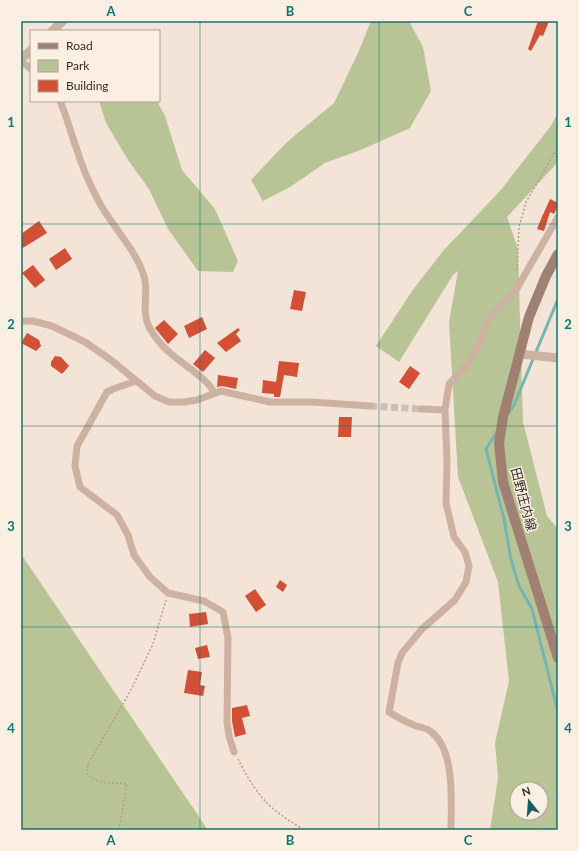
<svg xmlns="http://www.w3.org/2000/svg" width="579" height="851" viewBox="0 0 579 851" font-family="Lato,'Noto Sans JP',sans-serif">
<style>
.green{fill:#b8c496;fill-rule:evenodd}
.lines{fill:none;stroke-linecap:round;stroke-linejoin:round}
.stream{stroke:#74b4b1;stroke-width:3}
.building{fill:#d35037}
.minor-tunnel{stroke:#cebfb3;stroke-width:7;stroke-dasharray:7 3.5;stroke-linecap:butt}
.path{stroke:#b99c8c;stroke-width:1.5;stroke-dasharray:2 2;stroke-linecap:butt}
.minor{stroke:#cdb2a2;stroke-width:7}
.tertiary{stroke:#cdb2a2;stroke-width:9}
.secondary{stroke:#a18074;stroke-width:10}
.grid{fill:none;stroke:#0f766e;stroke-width:1;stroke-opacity:0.55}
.labels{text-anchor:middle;stroke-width:3;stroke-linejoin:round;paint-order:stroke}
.street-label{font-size:13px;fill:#372a25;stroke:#fbefe4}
.neatline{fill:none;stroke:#0f766e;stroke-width:1.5}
.grid-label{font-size:13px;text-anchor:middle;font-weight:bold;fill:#0f766e}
</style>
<rect width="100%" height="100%" fill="#f4e4d7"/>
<path class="green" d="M 371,21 L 407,21 L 410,23 L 423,47 L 431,91 L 410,128 L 363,149 L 325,163 L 290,187 L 263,201 L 251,180 L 287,142 L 334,103 L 358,53 Z
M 99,101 L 157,101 L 165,116 L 182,170 L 215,209 L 238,261 L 233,272 L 198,271 L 168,229 L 149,189 L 128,160 L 106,123 Z
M 558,113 L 558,162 L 507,217 L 518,249 L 523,422 L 547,516 L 558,529 L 558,830 L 490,830 L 498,778 L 495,743 L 509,681 L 498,582 L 458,477 L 449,322 L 458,271 L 453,275 L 399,362 L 376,346 L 412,291 L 443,251 L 500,191 L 550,127 ZM 517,789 L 541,789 L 541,813 L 517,813 Z
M 21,554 L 208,830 L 21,830 Z"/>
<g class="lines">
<path class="stream" d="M 508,414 L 514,405 L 558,299
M 497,432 L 486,449 L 504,519 L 511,560 L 519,586 L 532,609 L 557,708 L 558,716"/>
</g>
<path class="building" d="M 538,21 L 549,21 L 543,36 L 540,35 L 531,51 L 528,49 Z
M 550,199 L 558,203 L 558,206 L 554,214 L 550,212 L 544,231 L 537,229 L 541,219 Z
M 39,221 L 47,233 L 21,249 L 21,234 Z
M 65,248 L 72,259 L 56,270 L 49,259 Z
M 33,265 L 45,280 L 35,288 L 22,273 Z
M 294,290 L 306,292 L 302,311 L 290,309 Z
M 202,317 L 207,329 L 189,338 L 184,326 Z
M 164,320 L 178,334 L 168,344 L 155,328 Z
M 238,328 L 240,330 L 236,334 L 241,341 L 226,352 L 217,343 Z
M 27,333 L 39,340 L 41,346 L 36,351 L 21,343 Z
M 205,350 L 215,358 L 203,372 L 193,364 Z
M 55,356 L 61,357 L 69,366 L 62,374 L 51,366 L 51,362 Z
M 279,361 L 299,363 L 297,377 L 284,375 L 280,397 L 274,397 L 274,394 L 262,393 L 263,380 L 276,382 Z
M 410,366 L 420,373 L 409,389 L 399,382 Z
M 218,375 L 238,378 L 236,389 L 222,386 L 217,387 Z
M 339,417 L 352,417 L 351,437 L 338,437 Z
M 280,580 L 287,585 L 283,592 L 276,587 Z
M 255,589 L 266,605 L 256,612 L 245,596 Z
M 206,612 L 208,624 L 190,627 L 189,614 Z
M 207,645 L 210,657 L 198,659 L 195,648 Z
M 188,670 L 202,672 L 200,685 L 205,686 L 203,696 L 184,693 Z
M 247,705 L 250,716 L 242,718 L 246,734 L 235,737 L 232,721 L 232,708 Z"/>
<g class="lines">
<path class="minor-tunnel" d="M 370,406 L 421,409"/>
<path class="path" d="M 517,270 L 519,227 L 526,202 L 558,147
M 238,759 C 245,773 255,791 267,803 C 277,813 292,823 305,830
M 119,830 L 127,784 L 99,782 L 87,774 L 88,764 L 132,688 L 153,644 L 166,600"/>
<path class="minor" d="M 21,61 L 31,69
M 60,101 C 67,117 71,134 77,150 C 82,166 89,183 97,198 C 110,225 135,247 144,276 C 149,292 141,311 149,327 C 154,336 160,344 168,351 C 179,362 210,380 214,393
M 21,321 L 33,321 L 52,326 L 85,342 L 111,360 L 155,396 L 169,402 L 184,402 L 197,400 L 221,391 L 270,402 L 312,402 L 370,406
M 136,381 L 113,389 L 107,392 L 77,446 L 75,466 L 80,487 L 117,515 L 128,535 L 134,555 L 150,577 L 168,593 L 204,601 L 223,612 L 228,638 L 227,722 L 229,736 L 234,752
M 421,409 L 445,410
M 451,830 C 451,803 456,749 430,731 C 427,728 420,727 416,726 C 406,722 398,718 389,712 L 398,663 L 402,653 L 422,629 L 455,600 L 466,582 L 469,566 L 465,552 L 454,537 L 446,503 L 447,461 L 445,410 L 449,384 L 466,366 L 479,345 L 488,319 L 516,290 L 558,217"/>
<path class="tertiary" d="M 52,31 L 63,21
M 21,59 L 31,50
M 520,354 L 558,358"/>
<path class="secondary" d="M 558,254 L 546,276 L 529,317 L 503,417 L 499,443 L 503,482 L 558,658"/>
</g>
<path class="grid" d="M 200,21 L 200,830M 379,21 L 379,830M 21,224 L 558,224M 21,426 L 558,426M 21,627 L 558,627"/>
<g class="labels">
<g class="street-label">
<text transform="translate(524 499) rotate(75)" y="5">田野庄内線</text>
</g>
</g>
<rect width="579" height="851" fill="none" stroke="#fbefe4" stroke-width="44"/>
<rect x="30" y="30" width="130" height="72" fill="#fbefe4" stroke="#ada098"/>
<rect x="38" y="43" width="20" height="6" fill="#a18074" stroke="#ada098"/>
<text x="66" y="50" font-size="12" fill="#372a25">Road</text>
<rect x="38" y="60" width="20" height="12" fill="#b8c496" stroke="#ada098"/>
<text x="66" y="70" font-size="12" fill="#372a25">Park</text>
<rect x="38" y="80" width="20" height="12" fill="#d35037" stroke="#ada098"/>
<text x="66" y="90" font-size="12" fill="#372a25">Building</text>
<g transform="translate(529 801) rotate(343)"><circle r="19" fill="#fbefe4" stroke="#ada098"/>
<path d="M0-3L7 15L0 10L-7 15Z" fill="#175c5c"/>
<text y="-6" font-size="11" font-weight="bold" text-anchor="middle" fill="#372a25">N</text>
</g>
<rect x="22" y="22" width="535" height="807" class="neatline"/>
<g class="grid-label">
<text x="111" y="16">A</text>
<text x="290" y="16">B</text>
<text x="468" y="16">C</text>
<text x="11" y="127">1</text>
<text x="568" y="127">1</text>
<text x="11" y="329">2</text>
<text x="568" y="329">2</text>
<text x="11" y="531">3</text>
<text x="568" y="531">3</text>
<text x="11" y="733">4</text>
<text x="568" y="733">4</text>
<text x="111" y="845">A</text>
<text x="290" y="845">B</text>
<text x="468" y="845">C</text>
</g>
</svg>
